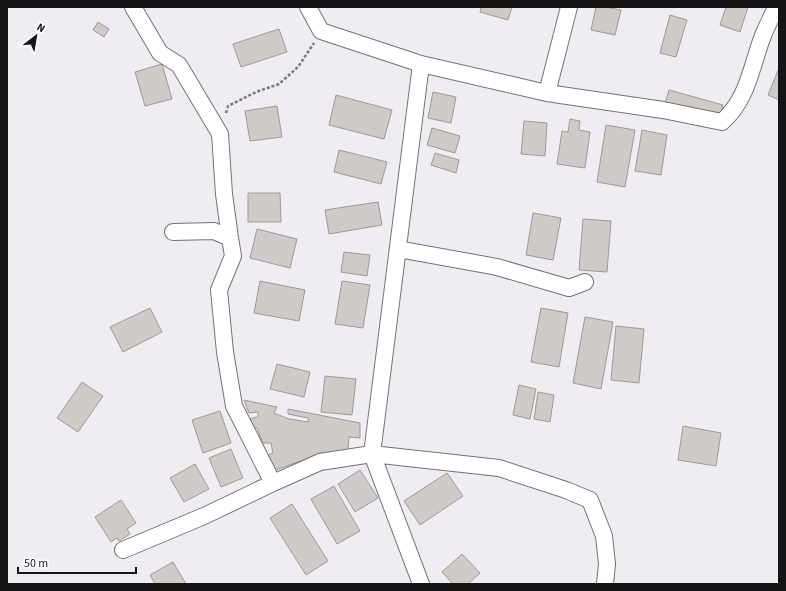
<svg xmlns="http://www.w3.org/2000/svg" width="786" height="591" viewBox="0 0 786 591" font-family="'Source Sans 3',sans-serif">
<style>
.building{fill:#cecac7;stroke:#9d9996}
.lines{fill:none;stroke-linecap:round;stroke-linejoin:round}
.street-casing{stroke:#747276;stroke-width:18}
.path{stroke:#787779;stroke-width:2.5;stroke-dasharray:3 2;stroke-linecap:butt}
.street{stroke:#fff;stroke-width:16}
</style>
<rect width="100%" height="100%" fill="#efedf2"/>
<path class="building" d="M 481,7 L 512,7 L 508,20 L 480,12 Z
M 596,7 L 606,7 L 621,10 L 615,35 L 591,30 Z
M 726,7 L 748,7 L 740,32 L 720,25 Z
M 670,15 L 687,20 L 676,57 L 660,53 Z
M 98,22 L 109,29 L 104,37 L 93,30 Z
M 279,29 L 287,52 L 241,67 L 233,44 Z
M 162,64 L 172,99 L 145,106 L 135,72 Z
M 779,68 L 779,100 L 768,95 Z
M 669,90 L 723,105 L 720,117 L 665,103 Z
M 433,92 L 456,97 L 451,123 L 428,118 Z
M 336,95 L 392,110 L 384,139 L 329,125 Z
M 277,106 L 282,137 L 250,141 L 245,111 Z
M 570,119 L 580,121 L 579,130 L 590,132 L 585,168 L 557,164 L 562,131 L 568,132 Z
M 524,121 L 547,123 L 545,156 L 521,154 Z
M 606,125 L 635,130 L 625,187 L 597,182 Z
M 432,128 L 460,136 L 455,153 L 427,145 Z
M 642,130 L 667,135 L 661,175 L 635,171 Z
M 339,150 L 387,162 L 381,184 L 334,172 Z
M 435,153 L 459,160 L 456,173 L 431,165 Z
M 248,193 L 280,193 L 281,222 L 248,222 Z
M 378,202 L 382,225 L 329,234 L 325,210 Z
M 533,213 L 561,218 L 553,260 L 526,255 Z
M 583,219 L 611,221 L 607,272 L 579,270 Z
M 257,229 L 297,239 L 290,268 L 250,258 Z
M 344,252 L 370,255 L 367,276 L 341,272 Z
M 260,281 L 305,290 L 299,321 L 254,313 Z
M 342,281 L 370,285 L 363,328 L 335,324 Z
M 150,308 L 162,332 L 123,352 L 110,327 Z
M 541,308 L 568,313 L 559,367 L 531,362 Z
M 585,317 L 613,322 L 601,389 L 573,383 Z
M 616,326 L 644,329 L 639,383 L 611,380 Z
M 277,364 L 310,372 L 304,397 L 270,389 Z
M 325,376 L 356,379 L 352,415 L 321,412 Z
M 82,382 L 103,396 L 78,432 L 57,418 Z
M 519,385 L 536,389 L 530,419 L 513,415 Z
M 538,392 L 554,395 L 550,422 L 534,419 Z
M 244,400 L 277,407 L 274,413 L 289,419 L 309,422 L 308,418 L 288,414 L 288,409 L 360,423 L 360,438 L 349,437 L 348,450 L 318,455 L 275,470 L 268,455 L 273,453 L 271,443 L 263,443 L 257,428 L 250,427 L 248,419 L 258,417 L 258,412 L 249,413 Z
M 220,411 L 231,443 L 203,453 L 192,420 Z
M 683,426 L 721,433 L 716,466 L 678,460 Z
M 231,449 L 243,478 L 221,487 L 209,458 Z
M 195,464 L 209,489 L 184,502 L 170,478 Z
M 360,470 L 378,498 L 355,512 L 338,484 Z
M 447,473 L 463,496 L 420,525 L 404,501 Z
M 334,486 L 360,531 L 337,544 L 311,499 Z
M 121,500 L 136,523 L 127,529 L 130,534 L 119,541 L 117,538 L 111,542 L 95,517 Z
M 292,504 L 328,561 L 306,575 L 270,518 Z
M 462,554 L 480,573 L 468,584 L 453,584 L 442,572 Z
M 173,562 L 186,584 L 155,584 L 150,575 Z"/>
<g class="lines">
<defs>
<path id="street" d="M 133,7 L 160,53 L 179,65 L 220,134 L 224,194 L 230,238
M 308,7 L 321,31 L 421,64 L 547,93 L 663,110 L 722,122 C 749,98 751,65 764,33 C 768,24 772,16 776,7
M 421,64 L 372,454 L 421,584
M 547,93 L 569,7
M 173,232 L 214,231 L 230,238 L 233,256 L 219,290 L 225,352 L 234,406 L 273,483
M 398,249 L 497,267 L 569,288 L 585,282
M 123,550 L 204,516 L 273,483 L 320,462 L 372,454 L 499,468 L 566,490 L 590,500 L 604,536 L 607,564 L 605,584"/>
</defs>
<use href="#street" class="street-casing"/>
<path class="path" d="M 226,113 L 228,106 L 256,92 L 279,84 L 298,67 L 314,43"/>
<use href="#street" class="street"/>
</g>
<rect width="786" height="591" fill="none" stroke="#151516" stroke-width="16"/>
<g transform="translate(36 36) rotate(31)" stroke="#ffffff" stroke-width="3" paint-order="stroke">
<path d="M0-3L7 15L0 10L-7 15Z" fill="#151516"/>
<text y="-6" font-size="11" font-weight="bold" text-anchor="middle" fill="#151516">N</text>
</g>
<path d="M18 567v6h118v-6" fill="none" stroke="#151516" stroke-width="2"/>
<text x="24" y="567" font-size="12" fill="#151516" stroke="#ffffff" stroke-width="3" paint-order="stroke">50 m</text>
</svg>
